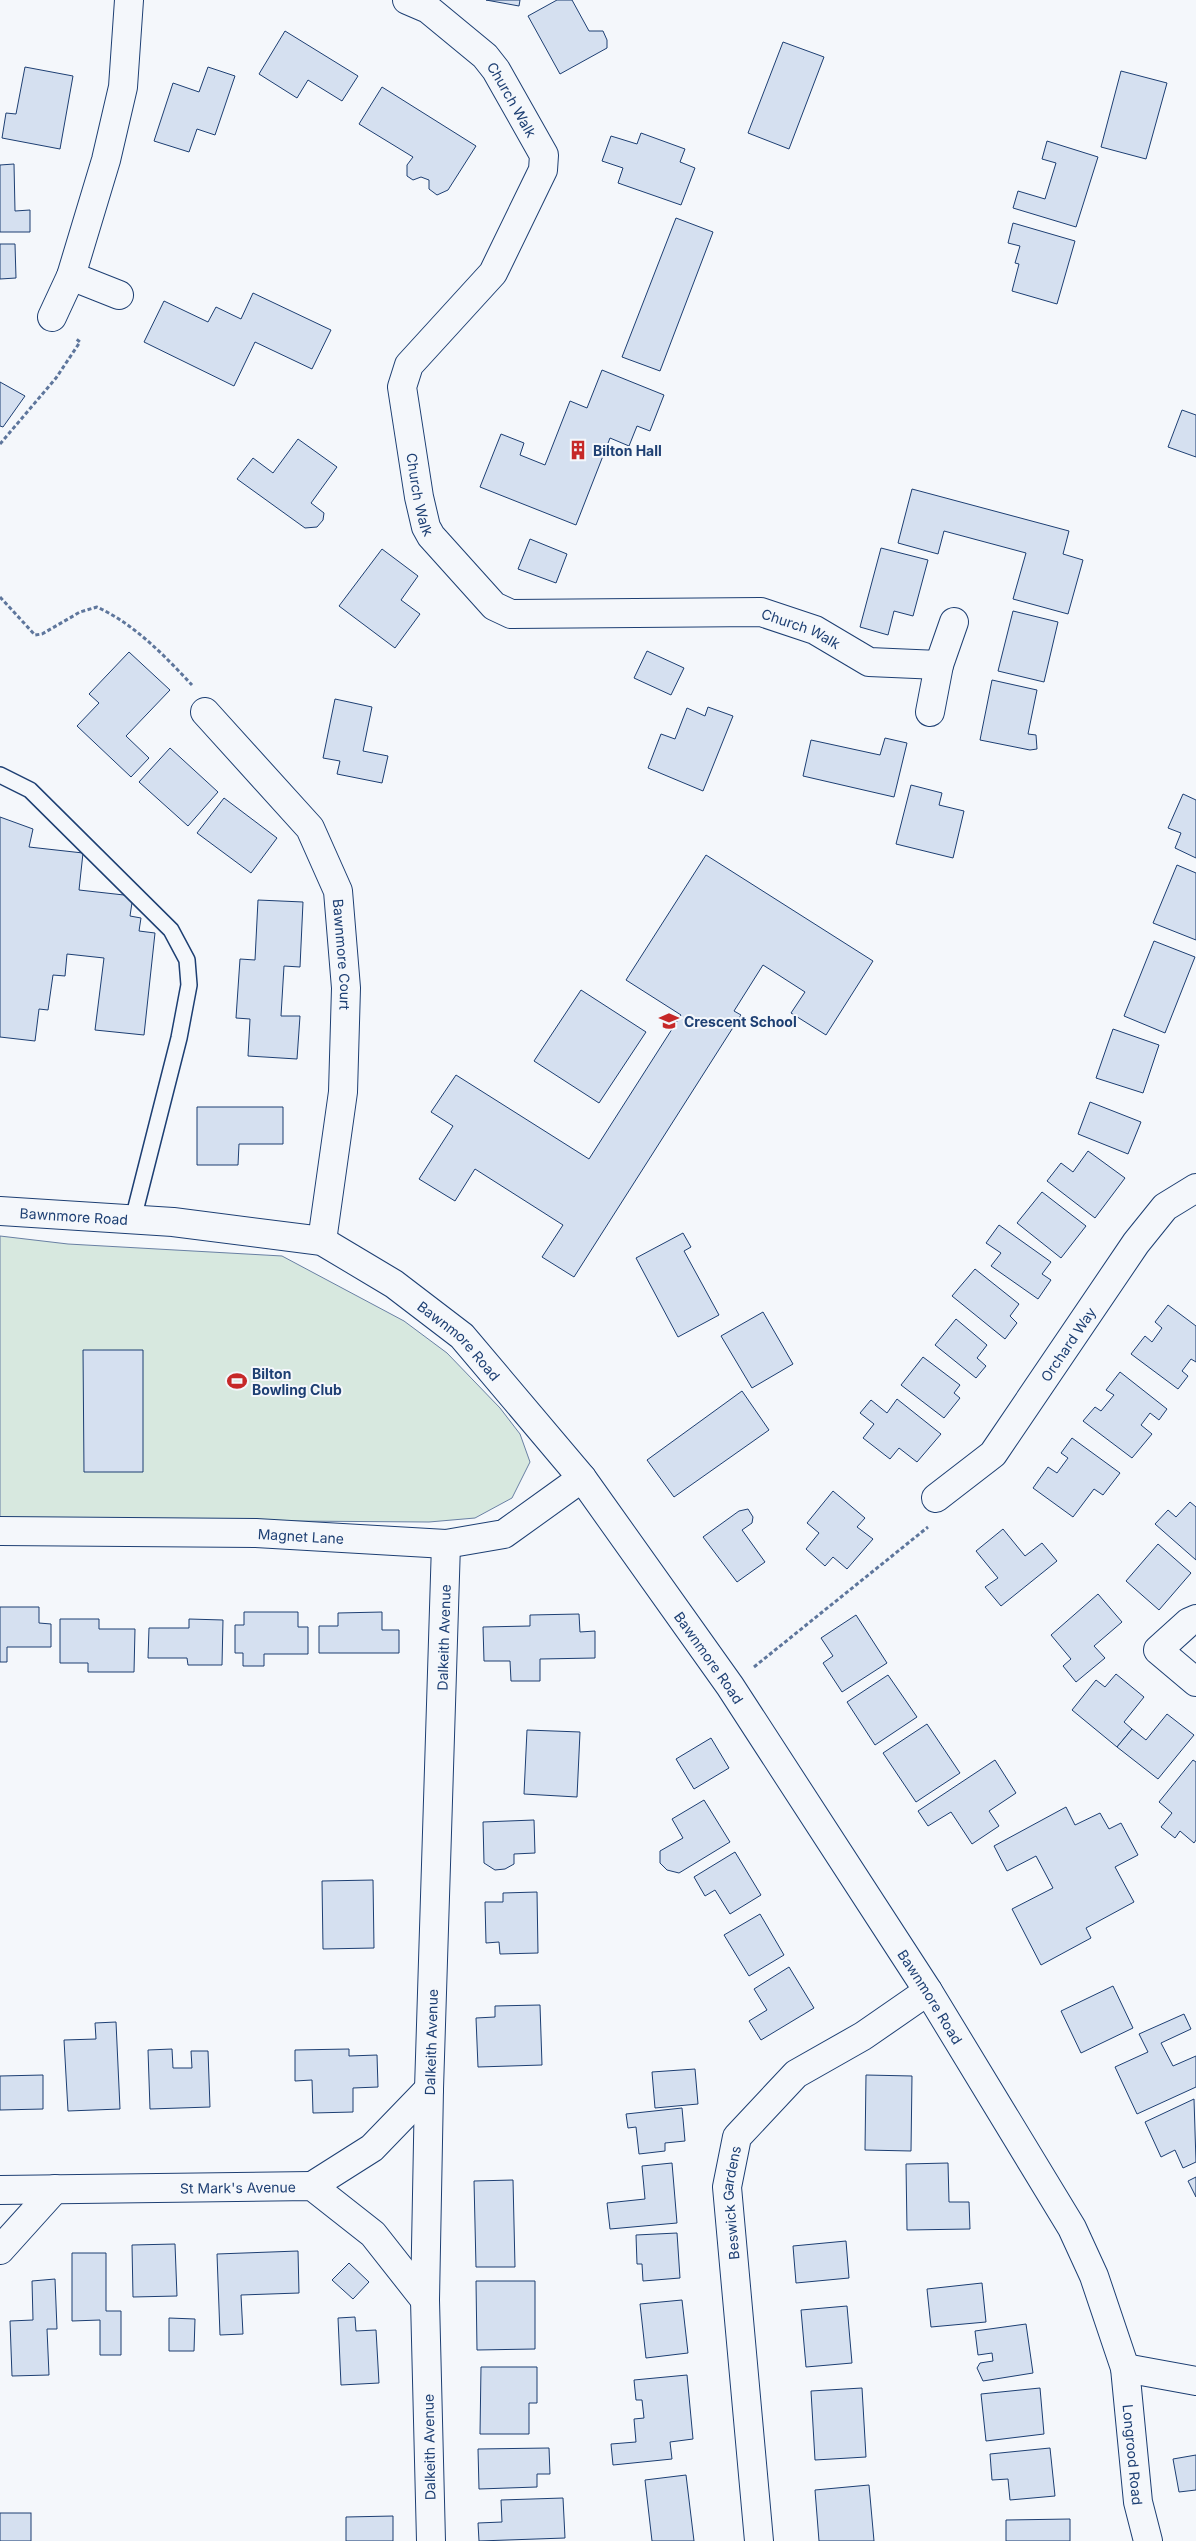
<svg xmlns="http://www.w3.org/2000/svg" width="1196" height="2541" font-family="Inter,sans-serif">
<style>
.green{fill:#d7e8df;stroke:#687fa3}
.building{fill:#d5e0f0;stroke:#1d3f73}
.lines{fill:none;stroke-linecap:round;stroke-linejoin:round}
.lane-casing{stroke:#1d3f73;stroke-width:18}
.street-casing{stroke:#1d3f73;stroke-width:30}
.path{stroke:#5e769c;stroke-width:3;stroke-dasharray:4 2.5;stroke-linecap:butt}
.lane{stroke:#f4f7fb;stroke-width:15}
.street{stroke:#f4f7fb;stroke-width:28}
.labels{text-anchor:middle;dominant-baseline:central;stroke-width:4;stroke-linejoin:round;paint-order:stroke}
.street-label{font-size:14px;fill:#1d3f73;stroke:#f4f7fb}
.poi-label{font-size:14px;font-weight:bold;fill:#1d3f73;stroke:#f4f7fb;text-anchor:start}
</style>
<rect width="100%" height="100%" fill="#f4f7fb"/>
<!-- green -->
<path class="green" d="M0,1236L68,1244L282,1256L404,1321L447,1353L500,1408L520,1434L530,1462L512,1498L475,1518L429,1522L0,1519Z"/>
<!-- building -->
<g class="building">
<path d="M486,0H520L519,6Z"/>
<path d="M557,0H572L589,31H603L607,40V48L560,74L528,16Z"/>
<path d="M285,31L358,76L342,101L308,80L297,98L259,74Z"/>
<path d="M783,42L824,57L789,149L748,133Z"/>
<path d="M25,67L73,76L60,149L2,138L6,113L16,114Z"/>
<path d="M208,67L235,76L215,135L197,129L189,152L154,141L173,83L199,92Z"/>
<path d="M1121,71L1167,83L1146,159L1101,147Z"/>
<path d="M382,87L476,146L448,190L437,195L429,189V180L421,177L413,180L407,176V165L413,157L359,124Z"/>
<path d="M641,133L685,149L680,162L695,168L681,205L618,183L623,168L602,161L611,136L637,144Z"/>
<path d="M1047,141L1098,157L1076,227L1013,208L1018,191L1045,199L1056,163L1042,159Z"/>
<path d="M14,164L15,211L30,210V232H0V165Z"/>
<path d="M676,218L713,232L660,371L622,357Z"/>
<path d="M1013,223L1075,241L1057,304L1012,291L1019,264L1015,263L1020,246L1008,243Z"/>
<path d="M0,244H15L16,278L0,279Z"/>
<path d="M253,293L331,330L312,369L255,342L234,386L144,342L164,301L208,322L216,307L241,319Z"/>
<path d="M602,370L664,395L650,431L637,426L629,446L610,438L576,525L480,487L501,434L524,443L520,455L545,465L570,401L587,408Z"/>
<path d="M0,382L25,396L3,427L0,426Z"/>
<path d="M1182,410L1196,415V457L1168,447Z"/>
<path d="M298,439L337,467L311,503L324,513L323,520L317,527L305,528L237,479L253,458L273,473Z"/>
<path d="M912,489L1069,531L1063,554L1083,560L1068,614L1013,599L1026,553L944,531L938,554L898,543Z"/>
<path d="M530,539L567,554L556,583L518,569Z"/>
<path d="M881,548L928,560L913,616L894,611L888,635L860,627Z"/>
<path d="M382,549L418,576L401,600L420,614L395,648L339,606Z"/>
<path d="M1013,611L1058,622L1044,682L998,671Z"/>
<path d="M647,651L684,668L671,695L634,678Z"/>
<path d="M129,652L170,690L126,736L149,758L131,777L77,726L99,703L89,694Z"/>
<path d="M992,680L1037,690L1028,734L1036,735L1037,749L1030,750L980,740Z"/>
<path d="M335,699L372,707L363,751L388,756L382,783L337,774L340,761L323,758Z"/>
<path d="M708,707L733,716L703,791L648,768L661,734L675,739L687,708L705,716Z"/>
<path d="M885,738L907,743L894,797L803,776L811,740L880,755Z"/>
<path d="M170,748L218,792L188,826L139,782Z"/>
<path d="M911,785L942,793L939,805L964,811L953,858L896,844Z"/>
<path d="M1183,794L1196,800V858L1175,848L1181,833L1168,828Z"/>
<path d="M224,798L277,838L251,873L197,833Z"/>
<path d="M0,817L33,829L29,847L83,853L79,890L133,896L130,916L141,918L139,931L155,933L144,1035L95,1030L104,958L67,954L65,976L53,975L48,1010L39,1009L35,1041L0,1037Z"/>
<path d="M706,855L873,961L826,1035L791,1013L805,992L763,965L734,1011L741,1015L574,1277L542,1257L563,1225L475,1169L455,1201L419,1179L453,1126L431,1112L456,1075L589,1159L681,1015L626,980Z"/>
<path d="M1177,865L1196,873V940L1153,923Z"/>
<path d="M258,900L303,902L300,967L284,966L281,1016H300L297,1059L248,1056L250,1019L236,1018L240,959L255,960Z"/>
<path d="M1154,941L1195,957L1165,1033L1124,1016Z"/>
<path d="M581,990L646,1032L599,1103L534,1061Z"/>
<path d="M1113,1029L1159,1045L1143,1093L1096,1078Z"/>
<path d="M1090,1102L1141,1122L1128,1154L1078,1134Z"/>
<path d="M197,1107H283V1144H239L238,1165H197Z"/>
<path d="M1088,1151L1125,1178L1095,1218L1047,1181L1061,1163L1073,1172Z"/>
<path d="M1042,1192L1086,1226L1061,1258L1017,1223Z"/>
<path d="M999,1225L1051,1262L1042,1274L1051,1280L1038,1299L991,1266L1001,1253L986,1243Z"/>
<path d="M683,1233L691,1247L684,1251L719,1315L678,1337L636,1258Z"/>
<path d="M975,1269L1019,1304L1010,1316L1017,1323L1005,1339L952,1296Z"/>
<path d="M1168,1305L1196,1326V1362L1191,1359L1182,1371L1188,1376L1178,1389L1131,1354L1145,1336L1152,1342L1162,1328L1155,1322Z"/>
<path d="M763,1312L793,1364L752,1388L721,1336Z"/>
<path d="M956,1319L987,1345L977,1358L986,1366L976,1378L935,1345Z"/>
<path d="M83,1350H143V1472H84Z"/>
<path d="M923,1357L960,1385L954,1393L960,1398L944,1418L901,1385Z"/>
<path d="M1120,1372L1167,1409L1159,1420L1150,1413L1141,1425L1152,1434L1132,1458L1083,1421L1095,1407L1101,1411L1114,1395L1106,1390Z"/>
<path d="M742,1391L769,1430L674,1497L647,1460Z"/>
<path d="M897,1399L941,1434L917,1462L899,1448L890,1459L863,1438L874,1424L860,1413L871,1400L887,1413Z"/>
<path d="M1072,1438L1120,1473L1103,1495L1094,1489L1073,1517L1033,1488L1048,1467L1057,1473L1068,1458L1061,1453Z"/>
<path d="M833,1491L865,1518L857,1527L873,1539L847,1569L833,1557L825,1566L806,1549L819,1533L807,1523Z"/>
<path d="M1190,1502L1196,1507V1560L1155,1524L1168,1510L1176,1517Z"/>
<path d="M748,1509L753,1517L752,1523L742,1530L765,1562L737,1582L703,1537L739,1511Z"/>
<path d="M1003,1529L1025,1556L1042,1543L1057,1561L1001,1606L985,1587L998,1578L976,1551Z"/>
<path d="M1158,1544L1191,1573L1159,1610L1126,1581Z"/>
<path d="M1098,1594L1122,1622L1094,1646L1105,1658L1076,1682L1063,1666L1071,1659L1051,1635Z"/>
<path d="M0,1607H39V1623L51,1624V1647H7V1662H0Z"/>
<path d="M244,1612H298V1627H308V1654H264V1666H243V1653H235V1625H244Z"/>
<path d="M382,1612V1630H399V1653H319V1626H338V1613Z"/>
<path d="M579,1614L580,1632L595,1631V1658L540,1659V1681H511L510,1661H484L483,1627L530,1626V1615Z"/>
<path d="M856,1615L887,1663L842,1692L823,1663L833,1656L821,1638Z"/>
<path d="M60,1619H99V1629H135L134,1672H88V1663H60Z"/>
<path d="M189,1619L223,1620L222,1665H188L187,1658H148L149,1628H189Z"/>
<path d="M1116,1674L1144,1697L1124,1722L1132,1729L1117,1747L1072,1710L1096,1680L1105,1687Z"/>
<path d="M888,1675L917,1717L875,1745L847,1702Z"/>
<path d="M1167,1714L1194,1735L1158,1779L1117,1747L1132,1729L1146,1740Z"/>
<path d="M927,1724L960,1773L916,1802L883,1753Z"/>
<path d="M527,1730L580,1732L577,1797L524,1794Z"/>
<path d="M711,1738L729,1768L694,1789L676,1759Z"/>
<path d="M995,1760L1016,1793L989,1811L999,1826L972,1844L951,1812L928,1826L918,1811Z"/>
<path d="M1193,1760L1196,1762V1840L1194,1843L1180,1831L1175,1838L1161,1827L1172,1813L1159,1802Z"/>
<path d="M704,1800L730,1842L679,1873L667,1870L660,1863V1851L683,1838L672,1819Z"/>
<path d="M1066,1807L1075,1825L1100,1813L1109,1829L1121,1823L1138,1855L1115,1867L1134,1902L1086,1928L1091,1938L1041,1965L1012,1909L1053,1888L1036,1856L1007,1871L994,1846Z"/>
<path d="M534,1820L535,1853L514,1854V1864L505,1869L495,1870L484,1863L483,1822Z"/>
<path d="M735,1852L761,1895L730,1914L715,1890L705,1896L694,1877Z"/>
<path d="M373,1880L374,1948L323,1949L322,1881Z"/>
<path d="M537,1892L538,1953L500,1954L499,1942L486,1943L485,1902H503V1893Z"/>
<path d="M760,1914L784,1955L749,1976L724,1935Z"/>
<path d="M789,1967L814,2008L761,2040L749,2021L767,2010L754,1989Z"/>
<path d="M1113,1986L1133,2028L1081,2053L1061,2011Z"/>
<path d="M540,2005L542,2065L478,2067L476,2018L495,2017V2006Z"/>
<path d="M1184,2014L1191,2029L1161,2043L1173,2066L1196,2056V2087L1137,2114L1115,2067L1148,2052L1139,2034Z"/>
<path d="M116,2022L120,2109L68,2111L64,2040L96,2039L95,2023Z"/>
<path d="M172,2049L173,2068H192L191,2051H208L210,2107L150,2109L148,2050Z"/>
<path d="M349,2049V2056L377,2055L378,2087L353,2088V2112L313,2113L312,2080L295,2081V2050Z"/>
<path d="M695,2069L698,2104L655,2108L652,2072Z"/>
<path d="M43,2075V2109L0,2110V2076Z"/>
<path d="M866,2075L912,2076L911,2151L865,2150Z"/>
<path d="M1194,2099L1196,2162L1183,2168L1175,2150L1161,2157L1145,2122Z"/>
<path d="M682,2108L685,2141L665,2143V2151L639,2154L636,2127L628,2128L626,2114Z"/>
<path d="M672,2163L677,2223L610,2229L607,2203L645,2199L642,2166Z"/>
<path d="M948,2163L949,2202H969L970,2229L907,2230L906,2164Z"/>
<path d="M1196,2177V2197L1188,2181Z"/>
<path d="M513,2180L515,2267H476L474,2181Z"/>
<path d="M677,2233L680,2278L643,2281L642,2264H637L636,2235Z"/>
<path d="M846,2241L849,2278L796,2283L793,2246Z"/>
<path d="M175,2244L177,2296L133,2297L132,2245Z"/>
<path d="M298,2251L299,2293L241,2295L243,2334L220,2335L217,2254Z"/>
<path d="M72,2253H106V2311H121V2355H100V2320L72,2321Z"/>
<path d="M349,2263L369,2282L353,2299L332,2280Z"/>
<path d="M55,2279L57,2329H47L49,2375L12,2376L10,2321L33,2320L32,2281Z"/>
<path d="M476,2281H535V2349L477,2350Z"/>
<path d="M982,2283L986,2322L931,2327L927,2289Z"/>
<path d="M682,2300L688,2353L646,2358L640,2304Z"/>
<path d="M847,2306L852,2363L806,2367L801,2310Z"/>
<path d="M355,2317L356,2331L376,2330L379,2383L341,2385L338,2318Z"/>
<path d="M169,2318L195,2319L194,2351H169Z"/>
<path d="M1026,2324L1033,2373L983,2381L977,2368L980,2363L993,2361L992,2353L978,2355L975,2331Z"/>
<path d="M481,2367H537V2403H529V2434H480Z"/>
<path d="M687,2375L693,2439L670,2442L672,2459L613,2465L611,2444L636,2442L634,2419L644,2418L642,2400H636L634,2380Z"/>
<path d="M862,2388L866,2457L815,2460L811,2391Z"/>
<path d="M1040,2388L1044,2434L986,2441L981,2394Z"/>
<path d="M549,2448L550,2474H537V2487L479,2489L478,2449Z"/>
<path d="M1050,2448L1055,2496L1010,2500L1008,2479L992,2480L990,2454Z"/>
<path d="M1196,2455V2490L1179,2492L1173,2459Z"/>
<path d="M686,2475L694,2541H652L645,2480Z"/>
<path d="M869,2485L874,2541H819L815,2490Z"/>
<path d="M563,2498L565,2538L479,2541L478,2523L502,2522L501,2500Z"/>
<rect x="0" y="2513" width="31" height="28"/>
<path d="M393,2516V2541H346V2517Z"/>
<path d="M1070,2519V2541H1006V2520Z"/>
</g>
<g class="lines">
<defs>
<path id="lane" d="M0,775L30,790L171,930L187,960L189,985L179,1038L133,1219"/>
<g id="street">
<path id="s1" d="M407,0L428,9L485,56L496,70L544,155L543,170L493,273L409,365L402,387L419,497L426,527L431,536L494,606L511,614L761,612L815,630L869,662L939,665"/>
<path d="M71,276L119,295"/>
<path d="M52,317L71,276L106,160L123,87L129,0"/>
<path id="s2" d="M205,712L310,828L338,891L346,988L343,1092L322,1241"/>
<path d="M930,712L939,665L954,622"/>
<path id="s3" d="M0,1211L173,1222L322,1241L394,1284L462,1336L582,1478L730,1686L928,1991L1072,2228L1094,2276L1125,2368L1138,2502L1148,2541"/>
<path id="s4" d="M936,1498L993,1454L1136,1243L1165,1207L1196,1188"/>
<path id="s5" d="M0,1531L256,1533L446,1544L504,1534L582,1478"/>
<path d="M1196,1619L1189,1622L1158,1650L1196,1682"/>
<path d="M312,2186L372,2148L429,2089"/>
<path id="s6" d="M0,2190L312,2186L373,2234L425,2300"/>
<path d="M0,2250L55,2189"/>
<path d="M1125,2368L1196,2381"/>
<path id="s7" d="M431,2541L425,2300L429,2089L446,1544"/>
<path id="s8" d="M759,2541L727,2187L737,2137L796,2074L863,2036L928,1991"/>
</g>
</defs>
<!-- lane casing -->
<use href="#lane" class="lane-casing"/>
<!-- street casing -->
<use href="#street" class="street-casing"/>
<!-- path -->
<g class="path">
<path d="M0,444L56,378L80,342L75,338"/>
<path d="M0,597L35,635L42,634L80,612L97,607C134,624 164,655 192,685"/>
<path d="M754,1667L928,1527"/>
</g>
<!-- lane -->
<use href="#lane" class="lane"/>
<!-- street -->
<use href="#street" class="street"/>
</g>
<!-- icons -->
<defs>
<symbol id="building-bare" viewBox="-9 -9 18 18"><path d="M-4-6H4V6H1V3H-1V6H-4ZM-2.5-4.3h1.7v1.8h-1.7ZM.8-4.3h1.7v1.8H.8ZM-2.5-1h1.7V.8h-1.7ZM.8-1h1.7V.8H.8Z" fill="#c62828" stroke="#f4f7fb" stroke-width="2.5" paint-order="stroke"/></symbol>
<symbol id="school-bare" viewBox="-9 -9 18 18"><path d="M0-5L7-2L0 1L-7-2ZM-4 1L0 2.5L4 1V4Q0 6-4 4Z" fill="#c62828" stroke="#f4f7fb" stroke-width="2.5" paint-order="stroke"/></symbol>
<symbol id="stadium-bare" viewBox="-9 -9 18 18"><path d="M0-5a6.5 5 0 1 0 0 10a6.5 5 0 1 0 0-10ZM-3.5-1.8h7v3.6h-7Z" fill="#c62828" stroke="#f4f7fb" stroke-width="2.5" paint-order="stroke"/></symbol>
</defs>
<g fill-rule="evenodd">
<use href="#building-bare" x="564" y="436" width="28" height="28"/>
<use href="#school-bare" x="655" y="1007" width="28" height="28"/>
<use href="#stadium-bare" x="223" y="1367" width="28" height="28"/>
</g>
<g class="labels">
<!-- street labels -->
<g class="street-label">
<text stroke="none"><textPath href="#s1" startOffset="148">Church Walk</textPath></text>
<text stroke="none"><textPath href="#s1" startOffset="598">Church Walk</textPath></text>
<text stroke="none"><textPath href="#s1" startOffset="1048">Church Walk</textPath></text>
<text stroke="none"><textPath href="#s2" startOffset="289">Bawnmore Court</textPath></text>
<text stroke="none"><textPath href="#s3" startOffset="74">Bawnmore Road</textPath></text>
<text stroke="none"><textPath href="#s3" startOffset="494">Bawnmore Road</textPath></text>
<text stroke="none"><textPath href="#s4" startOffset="205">Orchard Way</textPath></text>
<text stroke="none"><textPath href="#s5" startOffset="301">Magnet Lane</textPath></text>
<text stroke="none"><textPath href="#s7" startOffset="904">Dalkeith Avenue</textPath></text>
<text stroke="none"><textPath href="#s3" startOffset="899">Bawnmore Road</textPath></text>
<text stroke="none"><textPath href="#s3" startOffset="1304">Bawnmore Road</textPath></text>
<text stroke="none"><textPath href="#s7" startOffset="499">Dalkeith Avenue</textPath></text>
<text stroke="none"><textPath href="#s6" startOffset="238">St Mark's Avenue</textPath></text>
<text stroke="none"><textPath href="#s8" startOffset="340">Beswick Gardens</textPath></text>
<text transform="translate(429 2447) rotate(-91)">Dalkeith Avenue</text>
<text stroke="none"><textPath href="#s3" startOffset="1812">Longrood Road</textPath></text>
</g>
<!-- poi labels -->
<g class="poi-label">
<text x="593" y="450">Bilton Hall</text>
<text x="684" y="1021">Crescent School</text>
<text x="252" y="1373">Bilton<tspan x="252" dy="16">Bowling Club</tspan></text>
</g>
</g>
</svg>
